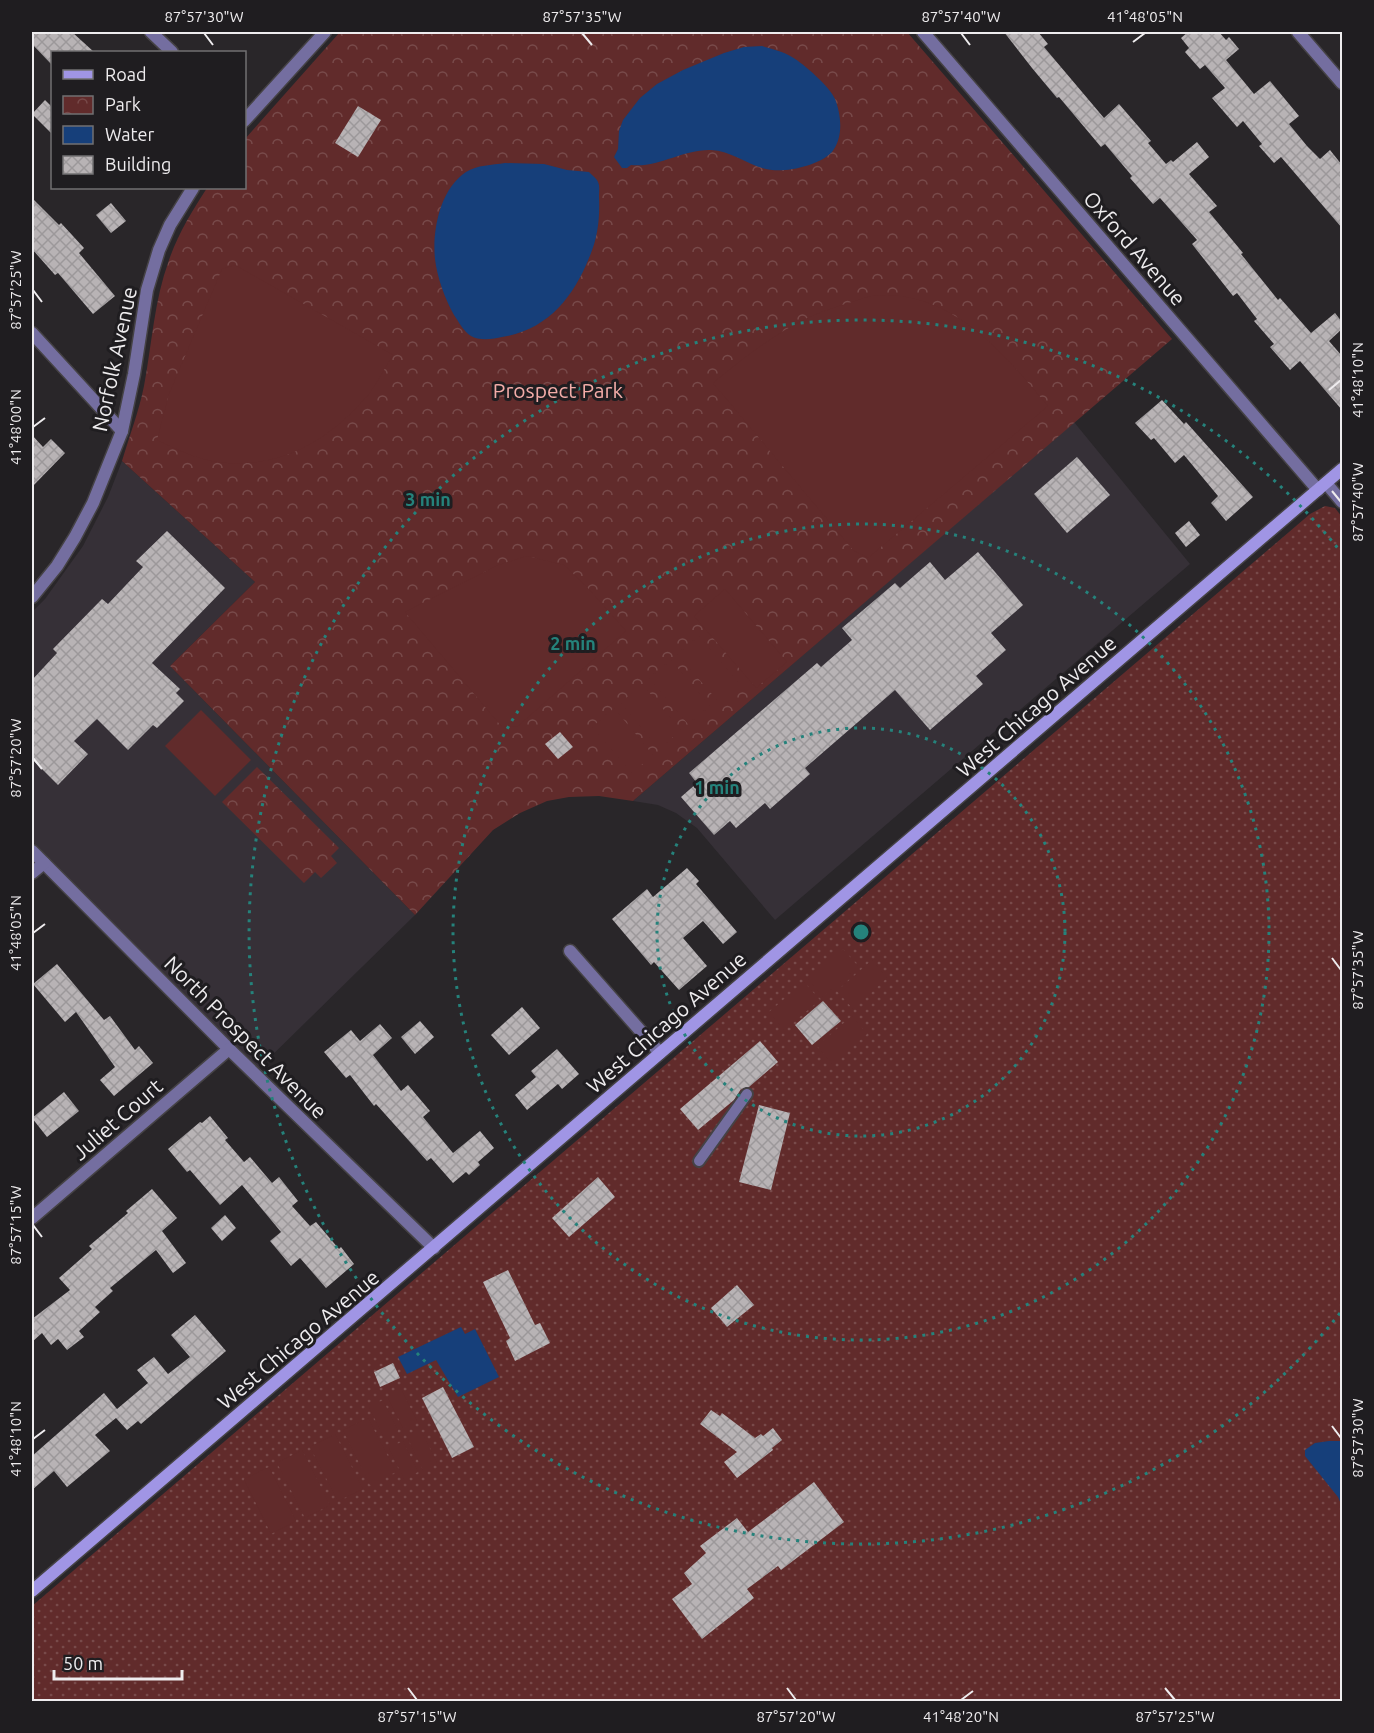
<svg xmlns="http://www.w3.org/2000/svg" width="1374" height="1733" font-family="Ubuntu,sans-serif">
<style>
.built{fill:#363037}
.grass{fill:url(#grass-dots)}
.park{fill:url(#park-crowns)}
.pitch{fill:#612b2b}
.water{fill:#163f7a}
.building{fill:url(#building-cross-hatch)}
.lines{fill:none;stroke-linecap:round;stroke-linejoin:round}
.service-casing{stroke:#454245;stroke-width:14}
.minor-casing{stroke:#454245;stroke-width:15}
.secondary-casing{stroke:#454245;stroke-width:15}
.service{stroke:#746ea0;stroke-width:10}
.minor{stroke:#746ea0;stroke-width:12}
.secondary{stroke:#a095e5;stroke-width:12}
.ticks{fill:none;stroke:#eeecee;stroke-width:2}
.ring{fill:none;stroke:#25827b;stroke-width:3;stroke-dasharray:3 6}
.labels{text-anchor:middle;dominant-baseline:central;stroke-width:6;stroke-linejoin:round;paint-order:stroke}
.street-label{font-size:21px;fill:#eeecee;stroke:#1f1d20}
.park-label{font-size:21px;fill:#f3aca8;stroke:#1f1d20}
.centre{fill:#25827b;stroke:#1f1d20;stroke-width:3}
.ring-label{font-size:18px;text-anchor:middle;font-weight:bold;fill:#25827b;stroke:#1f1d20;stroke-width:6;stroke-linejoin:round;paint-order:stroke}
.neatline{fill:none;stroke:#eeecee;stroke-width:2}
.ticks-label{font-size:15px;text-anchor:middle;fill:#eeecee}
</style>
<defs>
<pattern id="grass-dots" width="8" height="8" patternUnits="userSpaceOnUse" patternTransform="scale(1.5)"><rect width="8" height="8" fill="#612b2b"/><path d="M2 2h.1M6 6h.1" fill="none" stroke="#784a4a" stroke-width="1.8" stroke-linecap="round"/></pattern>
<pattern id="park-crowns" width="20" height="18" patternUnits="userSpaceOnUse" patternTransform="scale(1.5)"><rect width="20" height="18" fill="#612b2b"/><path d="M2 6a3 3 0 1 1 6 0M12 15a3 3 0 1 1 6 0" fill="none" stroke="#784a4a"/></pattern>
<pattern id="building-cross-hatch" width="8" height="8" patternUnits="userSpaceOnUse" patternTransform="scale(1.5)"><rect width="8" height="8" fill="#b8b3b5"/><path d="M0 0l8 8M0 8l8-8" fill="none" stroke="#9c989a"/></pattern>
</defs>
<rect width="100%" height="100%" fill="#292629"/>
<!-- built -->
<g class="built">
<path d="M1074,422L1190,564L775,920L697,828L676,813L658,805L633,801Z"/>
<path d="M122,461L255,582L170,666L415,915L256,1071L32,841V612L45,599L83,546L108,497Z"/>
</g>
<!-- grass -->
<path class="grass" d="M1325,506L1335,508L1342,517V1701H32V1606L1310,514Z"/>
<!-- park -->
<g class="park">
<path d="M340,32H907L1172,339L633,801L599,796L569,797L547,801L520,813L493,830L415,915L170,666L255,582L122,461C129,437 139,411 144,386C152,344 154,301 169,260C178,234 192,211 207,188H244L245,139Z"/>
<path d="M257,767L339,848L331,856L337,863L321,878L315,872L304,883L222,802Z"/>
</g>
<!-- pitch -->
<g class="pitch">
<path d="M235,265L393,355C385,367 378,382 369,394C329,441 280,470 217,462C196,459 176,449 157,440L169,394L222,269Z"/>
<path d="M871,296C880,296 890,295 899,296C963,303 1009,360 1048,406L868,558L853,550L713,383C742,359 772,336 805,319C826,309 849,303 871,296Z"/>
<path d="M527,556L564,565L587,587L626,631L518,726L502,727L405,612L498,565Z"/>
<path d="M725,589L787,662L756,688L694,616Z"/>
<path d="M699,636L738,682L717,700L677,654Z"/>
<path d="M671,660L710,706L688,724L649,678Z"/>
<path d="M642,684L681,730L659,749L621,703Z"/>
<path d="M614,708L653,755L632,773L592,727Z"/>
<path d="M201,710L251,760L215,796L165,746Z"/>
<path d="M843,949L858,966L823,997L808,979Z"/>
<path d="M872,960L887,978L853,1009L837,991Z"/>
<path d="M804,982L820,1000L784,1030L769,1012Z"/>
<path d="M852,1016L867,1034L832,1064L817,1046Z"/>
<path d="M402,1391L417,1421L403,1428L388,1398Z"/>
<path d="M383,1400L398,1431L384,1438L369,1407Z"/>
<path d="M368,1418L396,1472L370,1485L343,1430Z"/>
<path d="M422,1432L437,1463L423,1470L408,1439Z"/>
<path d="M335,1434L363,1489L338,1501L310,1447Z"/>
<path d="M403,1441L418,1472L404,1479L389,1448Z"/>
<path d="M302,1450L330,1505L305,1518L277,1463Z"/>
<path d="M269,1467L296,1521L271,1534L244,1479Z"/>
</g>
<!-- water -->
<g class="water">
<path d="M762,46C772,49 784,52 792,57C804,64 830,87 835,99C841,114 844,137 832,152C820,165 789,172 772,170C751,168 733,151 711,150C683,149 659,168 631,165L627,168H622L614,157L618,149L619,131L623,120L640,98L657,84L683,70L724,53L744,47Z"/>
<path d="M505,163L544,164L567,170L589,172C592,175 597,179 598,182C600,186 599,192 599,196C600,218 598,238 589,258C573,298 547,330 502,337C494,339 479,341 471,336C463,331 459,322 454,315C445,299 437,277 435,259C432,231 440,189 466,172C477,165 492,165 505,163Z"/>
<path d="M461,1327L465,1334L475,1329L499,1377L458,1397L436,1360L407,1374L398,1357Z"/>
<path d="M1329,1441H1342V1506L1338,1497L1305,1456V1450L1315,1443Z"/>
</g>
<!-- building -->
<g class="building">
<path d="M32,32H72L94,52H52V65L32,44Z"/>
<path d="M1004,32H1038L1048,44L1044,47L1104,118L1119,104L1151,141L1148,143L1166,164L1171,160L1173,162L1197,142L1209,157L1189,174L1217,206L1209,212L1243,253L1241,254L1278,300L1280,298L1311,333L1335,313L1342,322V329L1329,341L1342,356V410L1300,361L1290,370L1270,347L1274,344L1254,321L1257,319L1237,293L1233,296L1192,244L1197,240L1160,198L1153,204L1130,178L1132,176L1105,144L1101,147L1059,97L1057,98L1032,68Z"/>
<path d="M1188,32H1219L1226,40L1229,37L1239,49L1226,60L1254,94L1270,81L1299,116L1289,124L1307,146L1320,159L1330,150L1342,165V228L1281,157L1274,163L1259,146L1262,144L1243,121L1237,127L1212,98L1225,88L1205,65L1200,69L1185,52L1189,48L1181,38Z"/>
<path d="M45,100L52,107V134L32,114Z"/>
<path d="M358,106L381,120L358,157L335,143Z"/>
<path d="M32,198L59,225L61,223L84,248L79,253L115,296L93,314L58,273L55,275L32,249Z"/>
<path d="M111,203L126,221L111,233L96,215Z"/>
<path d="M1162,400L1184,424L1186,422L1253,497L1226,521L1211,503L1218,496L1184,455L1175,463L1154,438L1151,440L1135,423Z"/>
<path d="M32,435L43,447L51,439L65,453L32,487Z"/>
<path d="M1077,457L1110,495L1067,533L1034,494Z"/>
<path d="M1189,521L1200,535L1186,547L1175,533Z"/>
<path d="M167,531L225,588L152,663L180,689L176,693L184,701L157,728L153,725L128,750L97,719L74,741L88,754L58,785L32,759V680L57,653L53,649L102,599L108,604L143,567L136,561Z"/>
<path d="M978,552L1023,605L991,633L1006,650L976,676L983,684L930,730L895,690L805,768L810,774L770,809L765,803L736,828L730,821L714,835L681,797L697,783L689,773L817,663L821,667L852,640L842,628L895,583L900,588L930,562L945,580Z"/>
<path d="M560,732L573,747L558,759L545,744Z"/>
<path d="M687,868L699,881L696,884L737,932L723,944L703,921L683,938L707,966L679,990L654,962L651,965L612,919L647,889L653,897Z"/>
<path d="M57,964L104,1020L110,1016L135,1050L139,1046L153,1063L114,1096L100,1080L115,1067L76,1012L65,1022L33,984Z"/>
<path d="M823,1001L841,1021L812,1045L795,1025Z"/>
<path d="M522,1007L540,1028L509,1055L491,1035Z"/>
<path d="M420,1021L434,1037L415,1054L401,1037Z"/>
<path d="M380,1024L392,1038L373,1055L401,1091L408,1085L430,1111L423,1117L453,1153L480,1131L494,1148L478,1162L480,1165L469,1175L466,1172L453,1183L431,1158L427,1161L376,1104L374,1106L350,1075L346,1078L324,1052L351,1030L360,1041Z"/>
<path d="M760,1041L778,1062L749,1087L741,1089L734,1100L698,1130L680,1109Z"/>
<path d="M557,1049L579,1074L562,1089L558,1084L527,1110L515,1095L536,1077L531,1071Z"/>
<path d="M64,1092L79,1111L47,1137L32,1118Z"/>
<path d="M759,1105L790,1113L771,1190L739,1182Z"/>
<path d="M210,1116L228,1138L225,1140L244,1162L250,1157L272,1183L279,1177L298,1201L292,1206L310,1226L316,1222L339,1249L341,1247L354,1264L326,1288L300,1258L291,1266L270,1241L281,1232L242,1185L220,1205L190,1170L187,1172L168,1149L200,1122L202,1123Z"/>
<path d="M598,1177L615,1197L569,1237L552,1218Z"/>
<path d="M152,1189L177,1218L162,1231L186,1263L173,1273L156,1250L110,1288L113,1291L95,1307L100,1312L79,1331L84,1337L67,1350L58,1339L51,1345L42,1333L32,1342V1319L70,1290L59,1278L92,1249L89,1246L128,1213L126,1211Z"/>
<path d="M225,1215L236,1228L222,1241L211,1228Z"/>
<path d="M508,1270L535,1325L540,1323L550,1343L515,1361L506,1341L510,1338L483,1282Z"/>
<path d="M737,1285L754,1305L727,1327L711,1308Z"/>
<path d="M195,1315L226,1351L141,1424L138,1421L127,1430L116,1418L95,1435L110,1451L67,1487L54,1471L32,1490V1456L104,1393L117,1409L148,1383L137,1370L154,1357L168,1374L190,1357L171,1335Z"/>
<path d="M393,1363L400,1378L380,1387L374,1372Z"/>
<path d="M443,1387L474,1447L452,1458L422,1398Z"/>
<path d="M711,1410L720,1416L722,1413L755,1438L761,1434L763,1436L773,1428L782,1440L772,1448L773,1450L737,1478L724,1462L737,1452L700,1424Z"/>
<path d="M814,1482L844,1522L781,1570L778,1566L747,1589L754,1598L702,1639L672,1599L692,1584L684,1573L706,1553L700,1546L737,1518L748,1532Z"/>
</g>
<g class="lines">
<defs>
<path id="service" d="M699,1161L747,1094"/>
<g id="minor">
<path d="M151,32L172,52"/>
<path d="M923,32L1318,490"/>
<path d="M1298,32L1342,83"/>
<path d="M244,121L325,32"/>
<path d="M32,333L122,431"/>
<path d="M1326,483L1342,502"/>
<path d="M32,597L57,566L75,537L93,503L122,431L134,374L147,290L159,250L170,225L193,188"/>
<path d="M32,851L229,1049L434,1248"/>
<path d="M32,873L44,863"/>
<path d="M570,951L660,1053"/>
<path d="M32,1218L229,1049"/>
</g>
<path id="secondary" d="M32,1591L1342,469"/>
</defs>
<!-- service casing -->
<use href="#service" class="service-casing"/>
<!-- minor casing -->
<use href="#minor" class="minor-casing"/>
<!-- secondary casing -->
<use href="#secondary" class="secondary-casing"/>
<!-- service -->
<use href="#service" class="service"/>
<!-- minor -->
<use href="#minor" class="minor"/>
<!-- secondary -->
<use href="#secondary" class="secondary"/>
</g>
<!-- ticks -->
<path class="ticks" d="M204,33L213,45M582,33L592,45M961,33L970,45M1133,42L1145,33M33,290L42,302M1329,390L1341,380M33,427L45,418M1332,491L1341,502M33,758L42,769M33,933L45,924M1332,958L1341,970M33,1225L42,1237M1332,1426L1341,1438M33,1439L45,1430M408,1688L417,1700M787,1688L796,1700M1165,1688L1175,1700M961,1700L973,1691"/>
<!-- distance rings -->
<g class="ring">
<circle cx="861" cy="932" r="204"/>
<circle cx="861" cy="932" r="408"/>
<path d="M1340 1313A612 612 0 1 1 1340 551"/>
</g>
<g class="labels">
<!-- street labels -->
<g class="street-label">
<text transform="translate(1135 248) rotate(49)">Oxford Avenue</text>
<text transform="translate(114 359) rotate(-78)">Norfolk Avenue</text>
<text transform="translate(1036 706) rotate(-41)">West Chicago Avenue</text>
<text transform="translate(666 1022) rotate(-41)">West Chicago Avenue</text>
<text transform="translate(246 1037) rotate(45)">North Prospect Avenue</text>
<text transform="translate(117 1119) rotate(-41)">Juliet Court</text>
<text transform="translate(298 1339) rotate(-40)">West Chicago Avenue</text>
</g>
<!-- park labels -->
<g class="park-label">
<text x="558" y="390">Prospect Park</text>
</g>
</g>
<circle cx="861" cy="932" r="9" class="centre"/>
<g class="ring-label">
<text x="428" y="506">3 min</text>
<text x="573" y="650">2 min</text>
<text x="717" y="794">1 min</text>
</g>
<!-- border -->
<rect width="1374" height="1733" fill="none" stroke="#1f1d20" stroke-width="66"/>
<!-- legend -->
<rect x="51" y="51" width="195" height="138" fill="#1f1d20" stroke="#727072" stroke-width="1.5"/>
<rect x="63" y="70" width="30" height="9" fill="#a095e5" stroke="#727072" stroke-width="1.5"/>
<text x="105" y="81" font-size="18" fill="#eeecee">Road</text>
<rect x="63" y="96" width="30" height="18" fill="url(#park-crowns)" stroke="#727072" stroke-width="1.5"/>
<text x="105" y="111" font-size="18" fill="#eeecee">Park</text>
<rect x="63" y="126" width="30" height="18" fill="#163f7a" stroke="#727072" stroke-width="1.5"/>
<text x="105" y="141" font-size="18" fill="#eeecee">Water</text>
<rect x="63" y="156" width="30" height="18" fill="url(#building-cross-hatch)" stroke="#727072" stroke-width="1.5"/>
<text x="105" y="171" font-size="18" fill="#eeecee">Building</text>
<!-- scale -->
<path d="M54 1670v9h128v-9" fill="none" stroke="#eeecee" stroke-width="3"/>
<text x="63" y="1670" font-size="18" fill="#eeecee" stroke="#1f1d20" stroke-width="4.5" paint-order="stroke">50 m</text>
<rect x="33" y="33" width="1308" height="1667" class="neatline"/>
<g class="ticks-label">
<text x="204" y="22">87°57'30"W</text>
<text x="582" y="22">87°57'35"W</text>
<text x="961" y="22">87°57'40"W</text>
<text x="1145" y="22">41°48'05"N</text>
<text transform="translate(16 290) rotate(-90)" y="5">87°57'25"W</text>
<text transform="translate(1358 380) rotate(-90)" y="5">41°48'10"N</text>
<text transform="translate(16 427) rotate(-90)" y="5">41°48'00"N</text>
<text transform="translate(1358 502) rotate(-90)" y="5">87°57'40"W</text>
<text transform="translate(16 758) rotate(-90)" y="5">87°57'20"W</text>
<text transform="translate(16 933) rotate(-90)" y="5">41°48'05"N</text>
<text transform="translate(1358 970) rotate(-90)" y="5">87°57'35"W</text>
<text transform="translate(16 1225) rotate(-90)" y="5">87°57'15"W</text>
<text transform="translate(1358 1438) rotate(-90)" y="5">87°57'30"W</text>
<text transform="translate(16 1439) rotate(-90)" y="5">41°48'10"N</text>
<text x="417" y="1722">87°57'15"W</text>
<text x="796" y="1722">87°57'20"W</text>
<text x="961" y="1722">41°48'20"N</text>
<text x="1175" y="1722">87°57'25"W</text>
</g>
</svg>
